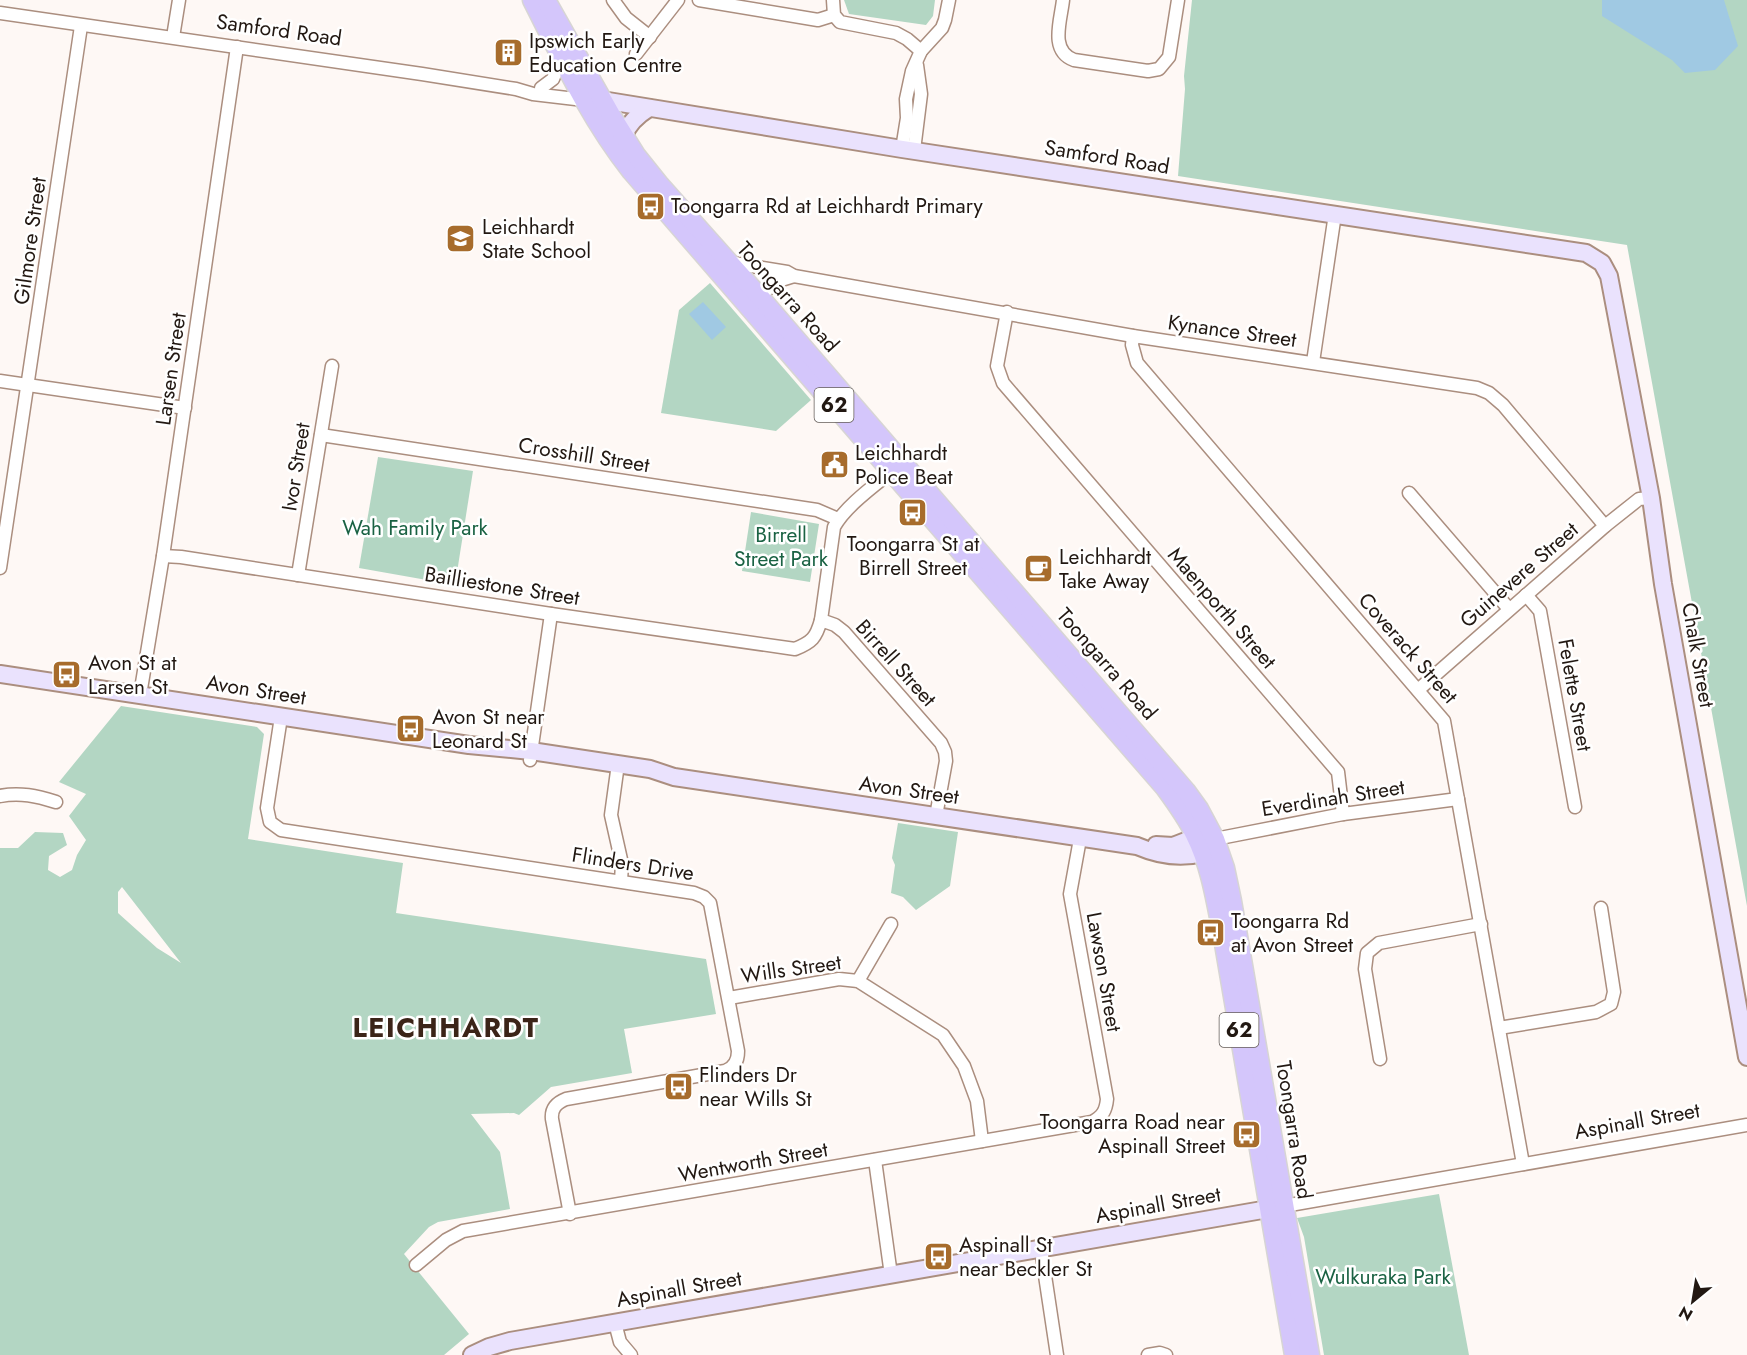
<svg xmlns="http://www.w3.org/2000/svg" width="1747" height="1355" font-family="Jost,sans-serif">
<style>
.green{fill:#b3d6c3;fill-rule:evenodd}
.water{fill:#a0c9e3}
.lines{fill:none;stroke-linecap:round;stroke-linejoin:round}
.street-casing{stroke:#ab8e7f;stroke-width:15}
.secondary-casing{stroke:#ab8e7f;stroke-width:20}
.primary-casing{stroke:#d7d5d4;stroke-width:21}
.street{stroke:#fff;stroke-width:12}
.secondary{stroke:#eae2fd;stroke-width:16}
.primary{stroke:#d4c6fb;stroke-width:18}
.labels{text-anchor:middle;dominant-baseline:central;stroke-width:5;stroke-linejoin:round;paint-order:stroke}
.shield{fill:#fff;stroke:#645d59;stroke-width:1.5}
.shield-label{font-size:20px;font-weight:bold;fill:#221812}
.street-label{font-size:21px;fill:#221812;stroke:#fff}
.poi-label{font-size:21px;fill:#221812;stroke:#fff;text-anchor:start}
.park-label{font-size:21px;fill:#1a6243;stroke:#fff}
.district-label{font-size:27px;font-weight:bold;letter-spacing:1.5px;fill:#3b2418;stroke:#fff}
</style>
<rect width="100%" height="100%" fill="#fef8f5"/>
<!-- green -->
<g class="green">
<path d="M844,0H935L933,16L926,25L849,14Z"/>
<path d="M1192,0H1747V906L1627,245L1178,176L1185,89L1184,76Z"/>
<path d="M710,283L811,400L776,431L661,413L679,310Z"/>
<path d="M378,457L473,471L455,585L359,568Z"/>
<path d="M751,512L819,524L810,582L742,571Z"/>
<path d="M121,706L257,727L264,734L248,839L403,863L396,913L706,959L716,1014L624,1029L632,1073L551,1087L519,1115L514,1113L471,1114L500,1152L510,1209L438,1222L429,1227L404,1254L469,1334L444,1355H0V848H18L35,832L63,833L67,845L49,856L48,870L60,877L72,870L77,855L86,840L69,816L86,794L59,782ZM122,887L181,963L157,948L118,913V892Z"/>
<path d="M898,823L958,832L950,886L916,910L903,897L891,893L895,865L892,858Z"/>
<path d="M1439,1194L1469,1355H1324L1304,1237L1297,1218Z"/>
</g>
<!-- water -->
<g class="water">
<path d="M1602,0H1724L1738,46L1715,70L1685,73L1672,60L1602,16Z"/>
<path d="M703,302L726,327L712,340L689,314Z"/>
</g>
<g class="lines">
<defs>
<g id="street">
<path d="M613,0L626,18L650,37"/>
<path d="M699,0L818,20L834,15"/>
<path d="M833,0L834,15L840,22L896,33L907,39L921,51"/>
<path d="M1063,0C1061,20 1049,51 1074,60L1148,71L1159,69L1169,57L1178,0"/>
<path d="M0,13L422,74L516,89L533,94L584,100"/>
<path d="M173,37L179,0"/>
<path d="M636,54L678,0"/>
<path d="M541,88L553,79L561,59"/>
<path d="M902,149L907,118L906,99L912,71L921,51L942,28L945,20L949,0"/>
<path d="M914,150L921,94L917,65"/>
<path d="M728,262L787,272L794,276L1133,336L1477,388L1489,393L1503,405L1605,526"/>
<path d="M759,296L778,281L794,276"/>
<path d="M1007,312L997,366L1003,383L1338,772L1343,814"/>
<path d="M1133,336L1132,345L1137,363L1444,721L1523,1164"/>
<path d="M1313,362L1335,214"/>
<path d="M0,381L185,408"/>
<path d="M321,435L817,510L838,519"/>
<path d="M897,467C878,483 846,505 834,527L821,620L835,625L844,632L941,743L945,752L946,761L936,816"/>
<path d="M1409,493L1509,609"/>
<path d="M163,556L181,557L551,614L795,649C812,642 816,638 821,620"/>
<path d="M0,568L81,26"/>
<path d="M298,575L332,366"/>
<path d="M1526,595L1540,611L1575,807"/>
<path d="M1418,690L1605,526L1639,499L1651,498"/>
<path d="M140,695L163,556L237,47"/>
<path d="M281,717L267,808L270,822L281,830L694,893L704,897L710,903L738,1051C738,1061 734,1068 725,1071L566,1099C556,1103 551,1109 552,1119L570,1214"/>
<path d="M530,760L551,614"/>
<path d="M618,764L611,815L622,864L621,881"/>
<path d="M0,796C20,792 37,796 56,802"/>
<path d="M1215,839L1343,814L1458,799"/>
<path d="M858,981L891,924"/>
<path d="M729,998L839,979L858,981L943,1035L964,1066L977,1101L982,1141"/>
<path d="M1499,1028L1596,1012L1611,1004L1614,992L1601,908"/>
<path d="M1380,1059L1365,969L1367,953L1379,943L1481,924"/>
<path d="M875,1160L891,1275"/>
<path d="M1284,1206L1747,1125"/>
<path d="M1041,1249L1057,1355"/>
<path d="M416,1265L446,1240L463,1231L1092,1122C1102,1117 1106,1111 1107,1099L1070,894L1080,839"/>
<path d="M615,1323L620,1342L631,1355"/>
<path d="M1148,1355L1160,1353L1166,1355"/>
</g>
<g id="secondary">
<path d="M602,100L902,149L1586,253L1602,263L1609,276L1651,498L1663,584L1747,1057"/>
<path d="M624,136C628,123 638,115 649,108"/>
<path d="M0,674L469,745L531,751L650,769L674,777L1137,846C1158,855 1180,859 1202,853"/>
<path d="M1156,845L1173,846L1196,837"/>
<path d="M472,1355L489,1347L510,1341L1268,1209"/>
</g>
<g id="primary">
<path d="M532,0C562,59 590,119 631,171L1165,788C1176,803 1187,818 1195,835C1211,867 1216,903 1223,938L1294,1355"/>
<path d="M546,0L611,115L636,155L660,185L759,296L1186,791L1199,809L1215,839L1225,868L1232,901L1310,1355"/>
</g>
</defs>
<!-- street casing -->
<use href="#street" class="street-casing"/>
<!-- secondary casing -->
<use href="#secondary" class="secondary-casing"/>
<!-- primary casing -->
<use href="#primary" class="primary-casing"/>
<!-- street -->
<use href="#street" class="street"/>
<!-- secondary -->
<use href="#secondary" class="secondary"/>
<!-- primary -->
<use href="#primary" class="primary"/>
</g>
<!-- icons -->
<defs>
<symbol id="building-square" viewBox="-11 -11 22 22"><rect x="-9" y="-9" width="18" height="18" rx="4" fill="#a76c2c" stroke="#fff"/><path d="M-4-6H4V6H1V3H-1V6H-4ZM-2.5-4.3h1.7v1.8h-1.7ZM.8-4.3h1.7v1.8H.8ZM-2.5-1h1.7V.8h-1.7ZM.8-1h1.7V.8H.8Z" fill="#fff"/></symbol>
<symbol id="bus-square" viewBox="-11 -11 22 22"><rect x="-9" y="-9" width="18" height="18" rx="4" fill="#a76c2c" stroke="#fff"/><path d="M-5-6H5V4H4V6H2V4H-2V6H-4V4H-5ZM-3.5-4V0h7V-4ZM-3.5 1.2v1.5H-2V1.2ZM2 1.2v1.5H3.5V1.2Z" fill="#fff"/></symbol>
<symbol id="school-square" viewBox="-11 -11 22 22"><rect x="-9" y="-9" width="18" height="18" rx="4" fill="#a76c2c" stroke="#fff"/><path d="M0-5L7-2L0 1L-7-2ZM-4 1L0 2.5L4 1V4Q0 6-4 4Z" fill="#fff"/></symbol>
<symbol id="civic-square" viewBox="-11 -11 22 22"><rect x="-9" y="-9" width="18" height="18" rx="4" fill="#a76c2c" stroke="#fff"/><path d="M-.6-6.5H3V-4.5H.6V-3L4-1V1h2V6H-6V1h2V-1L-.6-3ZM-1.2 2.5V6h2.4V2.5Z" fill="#fff"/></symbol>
<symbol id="cafe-square" viewBox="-11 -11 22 22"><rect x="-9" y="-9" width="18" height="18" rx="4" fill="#a76c2c" stroke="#fff"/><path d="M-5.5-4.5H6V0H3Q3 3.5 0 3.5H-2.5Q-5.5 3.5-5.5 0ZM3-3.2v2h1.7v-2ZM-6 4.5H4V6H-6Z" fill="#fff"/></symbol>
</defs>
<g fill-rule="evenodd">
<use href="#building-square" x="492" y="36" width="33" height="33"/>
<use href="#bus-square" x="634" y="190" width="33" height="33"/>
<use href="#school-square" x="444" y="222" width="33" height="33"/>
<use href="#civic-square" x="818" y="448" width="33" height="33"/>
<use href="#bus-square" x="896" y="496" width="33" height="33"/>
<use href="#cafe-square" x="1022" y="552" width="33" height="33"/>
<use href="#bus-square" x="50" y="658" width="33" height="33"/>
<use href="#bus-square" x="394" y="712" width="33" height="33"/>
<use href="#bus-square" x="1194" y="916" width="33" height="33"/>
<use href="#bus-square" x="662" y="1070" width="33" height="33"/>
<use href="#bus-square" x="1230" y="1118" width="33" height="33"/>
<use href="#bus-square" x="922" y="1240" width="33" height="33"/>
</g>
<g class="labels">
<!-- shield labels -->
<g class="shield">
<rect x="814.5" y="388" width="39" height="34" rx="4.5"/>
<rect x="1219.5" y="1013" width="39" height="34" rx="4.5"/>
</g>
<g class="shield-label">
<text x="834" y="405">62</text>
<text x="1239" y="1030">62</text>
</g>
<!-- street labels -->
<g class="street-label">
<text transform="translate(279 30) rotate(8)">Samford Road</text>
<text transform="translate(1107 157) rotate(9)">Samford Road</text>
<text transform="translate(30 241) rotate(-82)">Gilmore Street</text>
<text transform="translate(788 297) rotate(48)">Toongarra Road</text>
<text transform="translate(1232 331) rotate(8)">Kynance Street</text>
<text transform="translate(171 369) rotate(-82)">Larsen Street</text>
<text transform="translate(584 455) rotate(9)">Crosshill Street</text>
<text transform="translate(296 467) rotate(-81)">Ivor Street</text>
<text transform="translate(1519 575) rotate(-41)">Guinevere Street</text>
<text transform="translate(502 586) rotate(9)">Bailliestone Street</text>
<text transform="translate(1222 608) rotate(49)">Maenporth Street</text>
<text transform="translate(1408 648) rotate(49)">Coverack Street</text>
<text transform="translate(1698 655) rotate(80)">Chalk Street</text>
<text transform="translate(896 663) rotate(48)">Birrell Street</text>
<text transform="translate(1107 664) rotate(49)">Toongarra Road</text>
<text transform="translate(256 690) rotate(9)">Avon Street</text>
<text transform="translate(1575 695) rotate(80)">Felette Street</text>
<text transform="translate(909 790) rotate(8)">Avon Street</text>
<text transform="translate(1333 798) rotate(-9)">Everdinah Street</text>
<text transform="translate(633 864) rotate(9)">Flinders Drive</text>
<text transform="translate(791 969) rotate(-8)">Wills Street</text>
<text transform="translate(1104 972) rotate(80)">Lawson Street</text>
<text transform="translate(1637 1121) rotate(-10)">Aspinall Street</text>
<text transform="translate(1294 1130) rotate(81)">Toongarra Road</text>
<text transform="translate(753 1162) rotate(-10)">Wentworth Street</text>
<text transform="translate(1158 1205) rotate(-10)">Aspinall Street</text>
<text transform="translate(679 1289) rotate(-10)">Aspinall Street</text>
</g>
<!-- poi labels -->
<g class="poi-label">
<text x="529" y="41">Ipswich Early<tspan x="529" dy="24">Education Centre</tspan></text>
<text x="671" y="206">Toongarra Rd at Leichhardt Primary</text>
<text x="482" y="227">Leichhardt<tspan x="482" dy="24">State School</tspan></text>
<text x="855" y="453">Leichhardt<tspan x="855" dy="24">Police Beat</tspan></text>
<text x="913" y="544" text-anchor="middle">Toongarra St at<tspan x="913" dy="24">Birrell Street</tspan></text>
<text x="1059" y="557">Leichhardt<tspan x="1059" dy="24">Take Away</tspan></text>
<text x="88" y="663">Avon St at<tspan x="88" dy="24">Larsen St</tspan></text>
<text x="432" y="717">Avon St near<tspan x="432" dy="24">Leonard St</tspan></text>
<text x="1231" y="921">Toongarra Rd<tspan x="1231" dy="24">at Avon Street</tspan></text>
<text x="699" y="1075">Flinders Dr<tspan x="699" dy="24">near Wills St</tspan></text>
<text x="1225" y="1122" text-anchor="end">Toongarra Road near<tspan x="1225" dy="24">Aspinall Street</tspan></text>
<text x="959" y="1245">Aspinall St<tspan x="959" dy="24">near Beckler St</tspan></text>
</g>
<!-- park labels -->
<g class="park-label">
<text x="415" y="528">Wah Family Park</text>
<text x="781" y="535">Birrell<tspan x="781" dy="24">Street Park</tspan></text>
<text x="1383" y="1277">Wulkuraka Park</text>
</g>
<!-- district labels -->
<g class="district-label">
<text x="446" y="1027">LEICHHARDT</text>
</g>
</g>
<!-- north arrow -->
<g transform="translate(1693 1301) rotate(210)" stroke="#ffffff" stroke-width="4.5" paint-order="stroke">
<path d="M0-4.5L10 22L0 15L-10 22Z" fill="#221812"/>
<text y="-9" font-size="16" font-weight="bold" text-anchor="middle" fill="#221812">N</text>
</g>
</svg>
